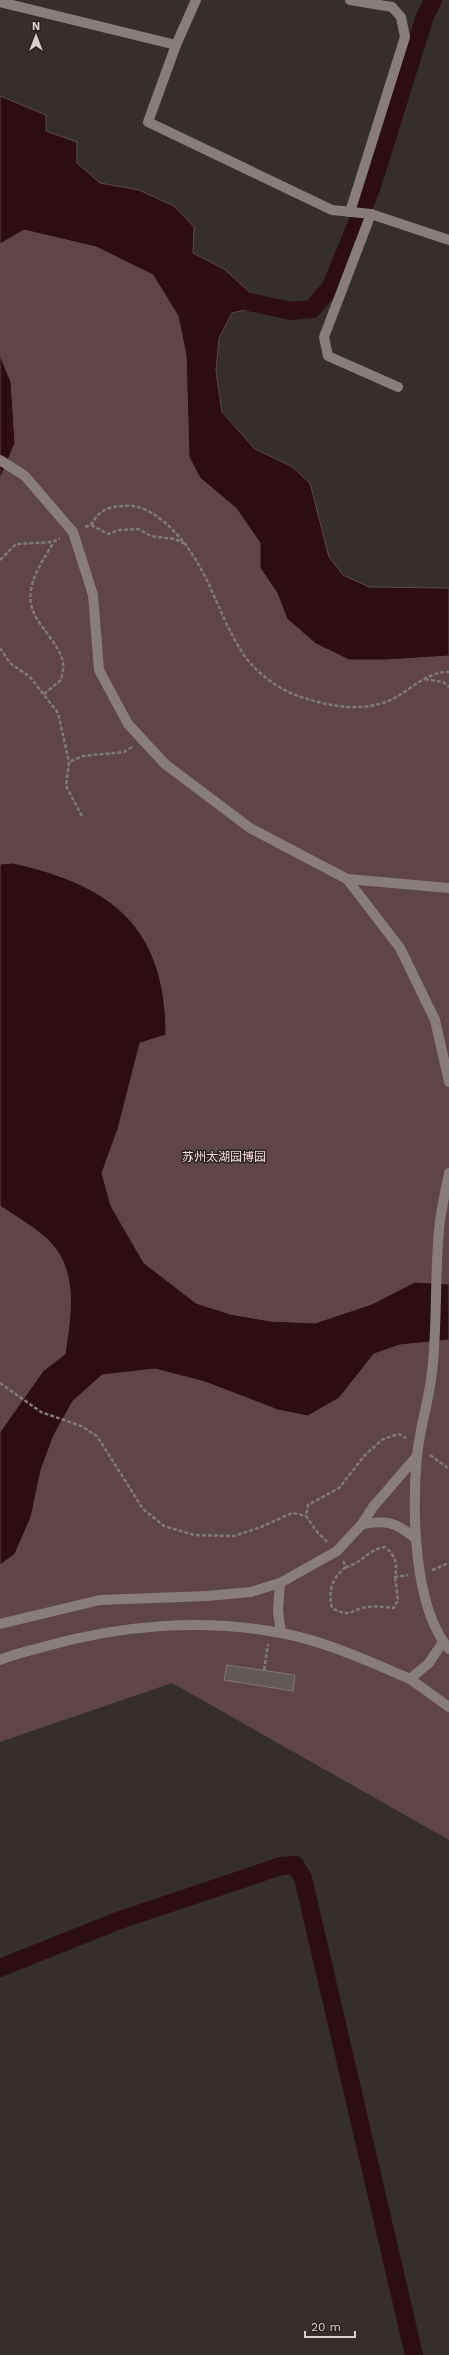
<svg xmlns="http://www.w3.org/2000/svg" width="449" height="2355" font-family="'Work Sans','Noto Sans SC',sans-serif">
<style>
.green{fill:#5f4547}
.water{fill:#2c0d11;stroke:#5f484a}
.lines{fill:none;stroke-linecap:round;stroke-linejoin:round}
.canal{stroke:#2c0d11;stroke-width:18}
.building{fill:#635858;stroke:#807575}
.path{stroke:#817979;stroke-width:2.5;stroke-dasharray:4 2;stroke-linecap:butt}
.minor{stroke:#887c7d;stroke-width:10}
.labels{text-anchor:middle;dominant-baseline:central;stroke-width:3;stroke-linejoin:round;paint-order:stroke}
.park-label{font-size:12px;fill:#f8dbdc;stroke:#2c2323}
</style>
<rect width="100%" height="100%" fill="#362d2d"/>
<!-- green -->
<path class="green" d="M0,164L189,279L207,396L343,631L449,630V1840L172,1683L0,1742Z"/>
<!-- water -->
<g class="water">
<path d="M0,96L46,115V131L77,142V163L100,183L139,190L174,206L194,227L193,253L224,269L254,296L249,309L232,313L219,338L216,371L222,412L255,449L291,466L310,483L329,557L343,575L369,587L449,588V656L387,660H349L316,644L287,619L277,593L260,568V543L236,508L200,478L189,457L186,355L178,316L153,275L96,247L24,230L0,244Z"/>
<path d="M0,355L11,382L15,443L0,479Z"/>
<path d="M13,863C113,885 166,928 166,1035L140,1043L118,1129L102,1173L111,1206L144,1263L196,1303L230,1314L270,1321L315,1323L372,1304L415,1282L449,1284V1340L400,1345L374,1354L339,1398L308,1416L278,1410L205,1382L155,1369L102,1375L73,1401L54,1435L41,1470L31,1517L15,1554L0,1565V1432L43,1371L65,1354C71,1314 79,1268 46,1238C32,1226 15,1216 0,1206V864Z"/>
</g>
<g class="lines">
<!-- canal -->
<g class="canal">
<path d="M231,298L291,311L312,309L331,287L372,186L425,16L433,0"/>
<path d="M0,1968L120,1920L281,1866L295,1865L303,1878L414,2355"/>
</g>
</g>
<!-- building -->
<path class="building" d="M227,1665L295,1675L293,1691L224,1680Z"/>
<g class="lines">
<!-- path -->
<g class="path">
<path d="M91,525L108,534L119,530L138,529L151,536L175,539L187,545"/>
<path d="M85,527L91,525C99,511 106,507 122,506C137,504 151,511 163,521C197,549 209,586 227,625C234,638 241,653 251,664C264,678 282,691 301,697C331,707 369,714 398,696C413,687 430,671 449,672"/>
<path d="M0,560L16,544L53,542L60,538"/>
<path d="M0,648L10,663L30,677L58,713L69,762"/>
<path d="M425,679L443,682L449,687"/>
<path d="M44,694L61,680C62,675 64,667 63,662C57,636 25,619 31,590C34,572 44,559 53,543"/>
<path d="M82,816L66,786L69,762L83,756L124,752L132,747"/>
<path d="M0,1383L41,1412L81,1426L97,1436L143,1509L164,1526L194,1535L234,1536L261,1527L292,1513L306,1516"/>
<path d="M430,1455L449,1469"/>
<path d="M327,1542L318,1533L306,1516L308,1505L339,1488L365,1455L383,1439L399,1434L406,1438"/>
<path d="M343,1561L346,1567C363,1563 368,1549 385,1547C395,1555 398,1564 395,1577L408,1575"/>
<path d="M346,1567C332,1577 328,1591 332,1608C352,1619 350,1609 368,1607C377,1606 386,1607 394,1608L398,1600L395,1577"/>
<path d="M432,1570L449,1563"/>
<path d="M264,1670L268,1644"/>
</g>
<!-- minor -->
<g class="minor">
<path d="M0,2L176,45L148,122L332,210L371,214L449,240"/>
<path d="M176,45L196,0"/>
<path d="M350,212L405,37L401,17L392,7L350,0"/>
<path d="M371,214L324,337L328,356L398,387"/>
<path d="M0,460L25,476L73,532L93,595L99,670L128,724L165,764L250,828L347,879L400,948L435,1020L449,1082"/>
<path d="M347,879L449,888"/>
<path d="M449,1173C446,1189 442,1205 440,1221C434,1271 438,1322 432,1372C429,1400 420,1427 417,1456C412,1508 413,1607 449,1649"/>
<path d="M362,1524C387,1520 396,1522 416,1539"/>
<path d="M0,1624L100,1600L207,1596L251,1592L280,1583"/>
<path d="M281,1633L278,1611L280,1583L337,1551L362,1524L373,1507L417,1456"/>
<path d="M0,1660C14,1654 29,1651 43,1647C120,1625 203,1618 281,1633C325,1641 368,1661 410,1679L429,1663L443,1642"/>
<path d="M410,1679L449,1707"/>
</g>
</g>
<g class="labels">
<!-- park labels -->
<g class="park-label">
<text x="224" y="1157">苏州太湖园博园</text>
</g>
</g>
<!-- north arrow -->
<g transform="translate(36 36)" stroke="#2c2323" stroke-width="3" paint-order="stroke">
<path d="M0-3L7 15L0 10L-7 15Z" fill="#d6d0d0"/>
<text y="-6" font-size="11" font-weight="bold" text-anchor="middle" fill="#d6d0d0">N</text>
</g>
<!-- scale -->
<path d="M305 2331v6h50v-6" fill="none" stroke="#d6d0d0" stroke-width="2"/>
<text x="311" y="2331" font-size="12" fill="#d6d0d0" stroke="#2c2323" stroke-width="3" paint-order="stroke">20 m</text>
</svg>
